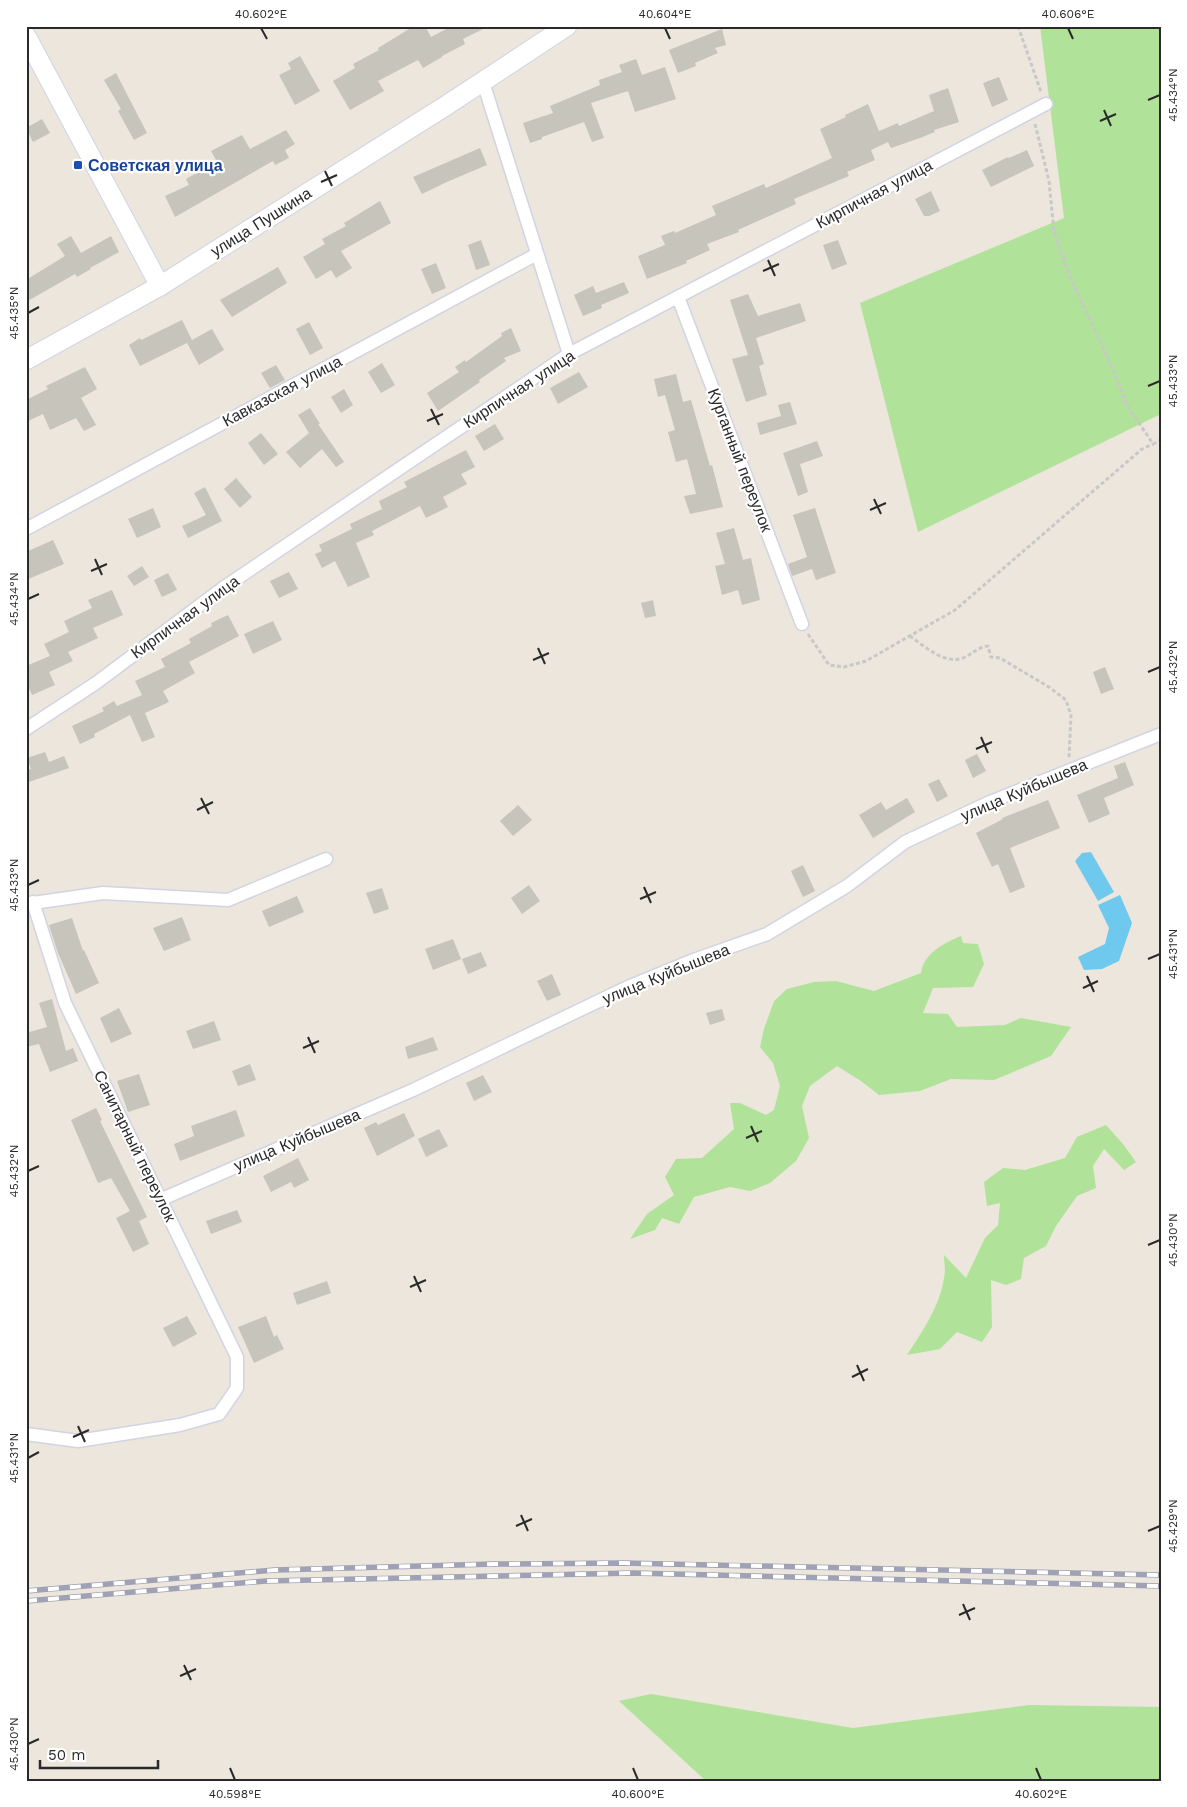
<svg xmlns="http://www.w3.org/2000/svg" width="1187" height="1807" font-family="'Work Sans',sans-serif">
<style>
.green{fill:#b0e399}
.water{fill:#6fc9ee}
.building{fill:#c7c4bb}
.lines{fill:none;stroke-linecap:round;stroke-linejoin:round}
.street-casing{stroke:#d1d4e3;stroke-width:15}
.secondary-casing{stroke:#d1d4e3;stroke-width:21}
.path{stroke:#c8c8c8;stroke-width:3;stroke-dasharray:4 2.5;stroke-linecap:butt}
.street{stroke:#fff;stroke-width:12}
.secondary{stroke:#fff;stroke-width:19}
.rail-casing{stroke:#9fa1b4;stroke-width:5.5}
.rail{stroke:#fff;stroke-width:4;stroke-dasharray:11;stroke-linecap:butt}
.ticks{fill:none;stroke:#2a2a2a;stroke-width:2}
.transit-dot{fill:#1a4fb4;stroke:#fff;stroke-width:2}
.labels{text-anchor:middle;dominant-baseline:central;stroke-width:4.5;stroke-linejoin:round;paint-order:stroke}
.transit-label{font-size:16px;font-weight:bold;fill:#164399;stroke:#fff;text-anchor:start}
.street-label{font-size:16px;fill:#2a2a2a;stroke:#fff}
.neatline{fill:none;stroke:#2a2a2a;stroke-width:2}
.ticks-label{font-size:12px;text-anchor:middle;fill:#2a2a2a}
</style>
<rect width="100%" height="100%" fill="#ece6dc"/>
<!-- green -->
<g class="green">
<path d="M1040,26H1161V414L918,532L860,303L1064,218Z"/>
<path d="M961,936L963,943L978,944L984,964L973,987L933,988L923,1013L948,1014L957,1027L1005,1025L1021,1018L1071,1027L1051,1056L994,1080L951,1079L920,1091L879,1095L861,1081L837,1066L810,1086L802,1106L809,1138L796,1161L770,1183L750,1191L730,1187L694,1197L679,1224L662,1218L655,1230L630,1239L647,1214L674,1195L665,1177L676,1159L702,1158L734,1129L730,1103H740L766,1115L774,1110L780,1086L773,1063L760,1047L764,1029L774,1001L787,989L814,982L836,981L874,991L921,973C924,953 944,943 961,936Z"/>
<path d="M1106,1125L1123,1144L1136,1162L1124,1170L1104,1149L1093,1166L1096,1188L1077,1196L1056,1226L1046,1246L1024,1258L1021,1279L1006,1285L991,1280L992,1327L982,1342L957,1332L940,1349L907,1355C922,1332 940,1306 944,1278C946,1271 944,1262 944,1255L966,1278L985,1238L998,1225L1000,1203L987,1206L984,1182L1003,1168L1025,1170L1065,1158L1077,1137Z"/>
<path d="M651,1694L853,1728L1029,1705L1161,1707V1781H706L619,1701Z"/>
</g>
<!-- water -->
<g class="water">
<path d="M1091,852L1114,892L1098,901L1075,861L1082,853Z"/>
<path d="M1120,895L1132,923L1119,961L1102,969L1084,970L1078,957L1105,944L1109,928L1098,905Z"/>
</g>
<!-- building -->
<g class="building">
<path d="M414,26H425L431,37L452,26H489L463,39L465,44L442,56V57L423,68L418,60L378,81L384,91L350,110L333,81L355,68L353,64L379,50L378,48Z"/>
<path d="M722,29L726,45L715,48L718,53L695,63L696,66L678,73L669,50Z"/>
<path d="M300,56L320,91L295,105L279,75L291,69L288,63Z"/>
<path d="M636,59L642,75L665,67L676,99L635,112L628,91L591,103L604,138L592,142L584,122L542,137V139L530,143L523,123L553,113L550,106L600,85L599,80L622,72L619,65Z"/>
<path d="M116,73L147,133L134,140L118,111L121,109L104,80Z"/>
<path d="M999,77L1008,100L992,107L983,83Z"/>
<path d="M948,88L959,122L934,130L935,132L920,138L891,148L888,142L871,150L875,160L847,172L849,176L794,199L796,204L738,230L739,232L707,244L710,250L686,261L687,263L647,279L638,256L665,245L661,236L674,231L675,233L716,215L712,206L764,184L766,188L832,158L820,129L846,117L845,115L868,104L879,131L898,123L899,126L934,111L929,95Z"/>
<path d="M42,119L50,133L33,142L26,128Z"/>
<path d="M286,130L295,144L285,150L289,158L275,165L273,161L175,217L165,196L189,185L186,179L217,162L211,151L242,135L250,149Z"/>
<path d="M480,148L487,165L449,181L422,194L413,177Z"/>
<path d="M1027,150L1034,166L991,187L982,170L1008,157L1009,158Z"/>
<path d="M931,191L940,211L929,216H924L915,199Z"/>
<path d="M380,201L391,223L341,251L352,268L336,278L331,270L316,279L303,257L325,244L322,239L346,226L344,223Z"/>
<path d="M71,236L81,253L111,236L119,252L90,268L91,269L77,277L75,274L26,302V280L65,256L57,244Z"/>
<path d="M481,240L490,265L476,270L468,245Z"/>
<path d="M838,240L847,264L832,270L823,245Z"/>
<path d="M436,263L446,288L432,294L421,269Z"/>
<path d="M278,267L287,283L232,317L220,300Z"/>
<path d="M624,282L629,293L601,305L602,308L583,316L574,295L593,286L596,293Z"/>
<path d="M748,294L758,316L800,303L806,321L756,338L764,364L759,366L767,395L746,402L732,359L748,355L730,300Z"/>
<path d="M182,320L192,340L212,329L224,350L199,365L187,343L140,366L129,345L140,338L141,340Z"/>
<path d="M309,322L323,348L310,355L296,329Z"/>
<path d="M511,328L521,351L504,358L506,361L479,380L480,382L438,411L427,393L459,372L455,367L465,360L466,362L502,336L501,333Z"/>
<path d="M382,363L395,385L381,393L368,372Z"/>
<path d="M276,365L285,380L270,388L261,373Z"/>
<path d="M85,367L97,389L81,398L96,425L84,431L76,418L50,430L43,414L26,422V400L48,389L46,386Z"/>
<path d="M579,372L588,387L558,404L550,388Z"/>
<path d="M676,374L683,402L691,400L710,466L712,465L723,507L690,514L684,496L696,494L687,459L676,462L668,432L675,430L665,395L658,397L654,379Z"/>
<path d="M344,389L353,405L341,413L331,397Z"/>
<path d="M790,402L797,424L760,435L757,423L781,416L778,405Z"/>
<path d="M310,408L320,424H318L344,462L336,467L322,449L300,468L286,452L309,433L298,415Z"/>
<path d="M495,424L504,439L484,451L475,436Z"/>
<path d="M261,433L278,454L264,465L248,443Z"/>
<path d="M817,441L823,456L800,464L808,492L798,496L783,453Z"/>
<path d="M466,450L475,467L461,474L467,484L443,497L448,507L426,518L420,506L372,531L374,535L356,543L370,577L348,587L335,561L322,568L315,554L322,551L319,545L352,529L350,524L382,509L379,501L407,487L404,482Z"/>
<path d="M236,478L252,497L240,508L224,489Z"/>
<path d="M205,487L222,521L188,538L182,526L206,515L194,493Z"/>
<path d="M153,508L161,527L137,538L128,519Z"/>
<path d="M815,508L836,573L816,580L812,569L792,576L788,564L807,557L793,515Z"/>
<path d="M734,528L743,560L751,558L760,600L742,605L738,590L722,595L715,566L725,564L716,533Z"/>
<path d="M53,540L64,564L26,580V552Z"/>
<path d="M142,566L149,577L134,586L127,576Z"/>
<path d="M289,572L298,589L279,598L270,581Z"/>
<path d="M168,573L177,590L162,597L154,580Z"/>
<path d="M112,590L123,615L93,628L98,638L68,652L73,661L49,672L55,685L32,695L26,681V666L50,656L44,644L69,632L64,621L92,608L88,600Z"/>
<path d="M653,600L656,616L645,618L641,603Z"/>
<path d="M228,615L239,636L189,662L195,673L163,691L169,702L145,713L155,737L142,742L130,715L94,734L95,737L80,744L72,726L104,711L102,708L114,701L117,706L142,695L135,681L165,667L161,659L191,643L189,639L212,626L211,623Z"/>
<path d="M273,621L282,640L253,654L244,634Z"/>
<path d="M1105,667L1114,689L1101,694L1093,672Z"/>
<path d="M45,752L49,762L64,756L69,768L26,783V770L31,769L27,758Z"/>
<path d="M977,754L986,771L973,778L965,760Z"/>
<path d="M1125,762L1134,785L1104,798L1110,814L1089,823L1077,795L1118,778L1114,766Z"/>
<path d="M939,779L948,796L937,802L928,784Z"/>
<path d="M907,798L915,812L873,838L859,815L881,802L886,810Z"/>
<path d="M1048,800L1060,828L1010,848L1025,887L1010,893L998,864L992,867L976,833L1003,819L1002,818Z"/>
<path d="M518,805L532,820L513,836L500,821Z"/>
<path d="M803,865L815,891L803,897L791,871Z"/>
<path d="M529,885L540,901L522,914L511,898Z"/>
<path d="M382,888L389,909L374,914L366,893Z"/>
<path d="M297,896L304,912L269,927L262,911Z"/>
<path d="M182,917L191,940L164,951L153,928Z"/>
<path d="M72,918L83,951L84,950L99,983L76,994L58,953L49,925Z"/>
<path d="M453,939L461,959L433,970L425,949Z"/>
<path d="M481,952L487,966L468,974L462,959Z"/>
<path d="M552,974L561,995L547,1001L537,981Z"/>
<path d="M52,999L66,1051L73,1048L78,1061L50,1072L39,1044L26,1047V1033L47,1027L39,1003Z"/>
<path d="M119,1008L132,1034L111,1043L100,1018Z"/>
<path d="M722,1009L725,1020L710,1025L706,1013Z"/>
<path d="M214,1021L221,1040L193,1049L186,1031Z"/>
<path d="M433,1037L438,1050L408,1059L405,1047Z"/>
<path d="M250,1064L256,1080L238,1086L232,1071Z"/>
<path d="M139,1074L150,1105L128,1112L117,1081Z"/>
<path d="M483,1075L492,1092L474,1101L466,1083Z"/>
<path d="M96,1108L102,1120L100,1121L147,1217L139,1221L149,1244L133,1252L116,1218L130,1211L111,1178L98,1183L71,1120Z"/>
<path d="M236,1110L245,1136L180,1161L174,1144L194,1136L191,1126Z"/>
<path d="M404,1113L415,1136L377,1156L364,1128L376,1122L378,1125Z"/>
<path d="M439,1129L448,1146L426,1157L418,1139Z"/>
<path d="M298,1158L309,1180L294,1188L291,1182L271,1192L263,1176Z"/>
<path d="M237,1210L242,1222L211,1234L206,1221Z"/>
<path d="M327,1281L331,1293L297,1305L293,1293Z"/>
<path d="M187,1316L197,1334L173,1347L163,1328Z"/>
<path d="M266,1316L274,1337L277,1335L284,1349L254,1363L238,1327Z"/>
</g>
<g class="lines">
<defs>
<g id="street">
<path d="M483,82L569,354"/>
<path d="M678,297L802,624"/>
<path d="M26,529L537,254"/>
<path d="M26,729L96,683L223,588L569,354L1046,104"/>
<path d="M26,904L103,893L228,900L326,859"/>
<path d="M162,1199L413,1090L630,986L691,961L767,934L847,886L905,842L990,802L1161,734"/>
<path d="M26,1434L78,1441L180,1425L219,1414L237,1388V1357L65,1003L33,902"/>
</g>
<g id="secondary">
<path d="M26,36L160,286"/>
<path d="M26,360L160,286L447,105L567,26"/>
</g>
</defs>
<!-- street casing -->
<use href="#street" class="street-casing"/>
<!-- secondary casing -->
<use href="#secondary" class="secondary-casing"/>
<!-- path -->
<g class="path">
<path d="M1018,26L1041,92"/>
<path d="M1035,124L1049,181L1054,232L1069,275L1114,371L1127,405L1153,444L1161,440"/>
<path d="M808,634L829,665L844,667L866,661L955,610L1142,449L1153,444"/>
<path d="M910,636C924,646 945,665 963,658C972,654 978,647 988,646L991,657L1000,658L1049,687L1066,700L1071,715L1069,758"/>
</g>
<!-- street -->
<use href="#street" class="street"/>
<!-- secondary -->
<use href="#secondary" class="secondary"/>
<defs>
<g id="rail">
<path d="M26,1591L275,1570L494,1564L624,1563L1161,1575"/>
<path d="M26,1601L266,1581L633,1573L1161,1586"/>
</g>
</defs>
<!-- rail casing -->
<use href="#rail" class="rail-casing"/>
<!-- rail -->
<use href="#rail" class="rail"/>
</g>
<!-- ticks -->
<path class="ticks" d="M261,28L267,39M665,28L670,39M1068,28L1073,39M1148,100L1160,95M1104,110L1111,126M1100,121L1116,114M325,171L332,186M321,182L337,175M768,260L775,276M763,271L779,264M28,313L39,307M1148,386L1160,381M431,409L439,425M427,421L443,414M874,499L881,514M870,510L886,503M95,559L102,575M91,571L107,564M28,599L39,594M538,648L545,664M533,660L549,653M1148,672L1160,667M981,737L988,753M976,749L992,742M201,798L209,814M197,810L213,802M28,885L39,880M644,887L651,903M640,899L656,892M1148,959L1160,954M1087,976L1094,992M1083,988L1098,981M308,1037L315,1053M303,1048L319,1041M751,1126L758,1142M746,1138L762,1131M28,1171L39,1166M1148,1245L1160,1240M414,1276L421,1292M410,1287L426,1280M857,1365L864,1381M852,1377L868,1369M78,1426L85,1442M73,1437L89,1430M28,1458L39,1452M521,1515L528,1531M516,1526L532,1519M1148,1531L1160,1526M963,1604L970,1620M959,1615L975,1608M184,1665L191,1680M180,1676L196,1669M28,1744L39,1739M230,1768L235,1780M633,1768L638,1780M1036,1768L1041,1780"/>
<!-- markers -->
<rect class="transit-dot" x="73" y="160" width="10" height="10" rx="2.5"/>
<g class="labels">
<!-- transit labels -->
<g class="transit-label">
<text x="88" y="165">Советская улица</text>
</g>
<!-- street labels -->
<g class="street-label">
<text transform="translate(874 194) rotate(-28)">Кирпичная улица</text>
<text transform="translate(261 222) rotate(-32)">улица Пушкина</text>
<text transform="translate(519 389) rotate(-33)">Кирпичная улица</text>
<text transform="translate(282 391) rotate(-28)">Кавказская улица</text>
<text transform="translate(740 460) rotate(69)">Курганный переулок</text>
<text transform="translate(185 617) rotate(-36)">Кирпичная улица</text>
<text transform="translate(1024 790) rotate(-23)">улица Куйбышева</text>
<text transform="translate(666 974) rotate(-22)">улица Куйбышева</text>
<text transform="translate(297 1140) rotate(-23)">улица Куйбышева</text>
<text transform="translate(135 1146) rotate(64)">Санитарный переулок</text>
</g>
</g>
<!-- border -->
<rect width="1187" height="1807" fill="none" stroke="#ffffff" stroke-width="55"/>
<!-- scale -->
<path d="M40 1760v8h118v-8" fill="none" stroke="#2a2a2a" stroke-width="2.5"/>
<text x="48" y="1760" font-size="15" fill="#2a2a2a" stroke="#ffffff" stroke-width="4" paint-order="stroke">50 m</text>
<rect x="28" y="28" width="1132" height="1752" class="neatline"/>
<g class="ticks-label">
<text x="261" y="18">40.602°E</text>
<text x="665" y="18">40.604°E</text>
<text x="1068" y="18">40.606°E</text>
<text transform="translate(1173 95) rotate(-90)" y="4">45.434°N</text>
<text transform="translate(14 313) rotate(-90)" y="4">45.435°N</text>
<text transform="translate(1173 381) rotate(-90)" y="4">45.433°N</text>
<text transform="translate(14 599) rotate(-90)" y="4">45.434°N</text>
<text transform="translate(1173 667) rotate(-90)" y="4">45.432°N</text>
<text transform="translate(14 885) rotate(-90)" y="4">45.433°N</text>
<text transform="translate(1173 954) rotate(-90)" y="4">45.431°N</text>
<text transform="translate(14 1171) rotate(-90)" y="4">45.432°N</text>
<text transform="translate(1173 1240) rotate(-90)" y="4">45.430°N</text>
<text transform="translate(14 1458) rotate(-90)" y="4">45.431°N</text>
<text transform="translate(1173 1526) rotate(-90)" y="4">45.429°N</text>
<text transform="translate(14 1744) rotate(-90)" y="4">45.430°N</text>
<text x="235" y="1798">40.598°E</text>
<text x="638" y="1798">40.600°E</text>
<text x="1041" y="1798">40.602°E</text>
</g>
</svg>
